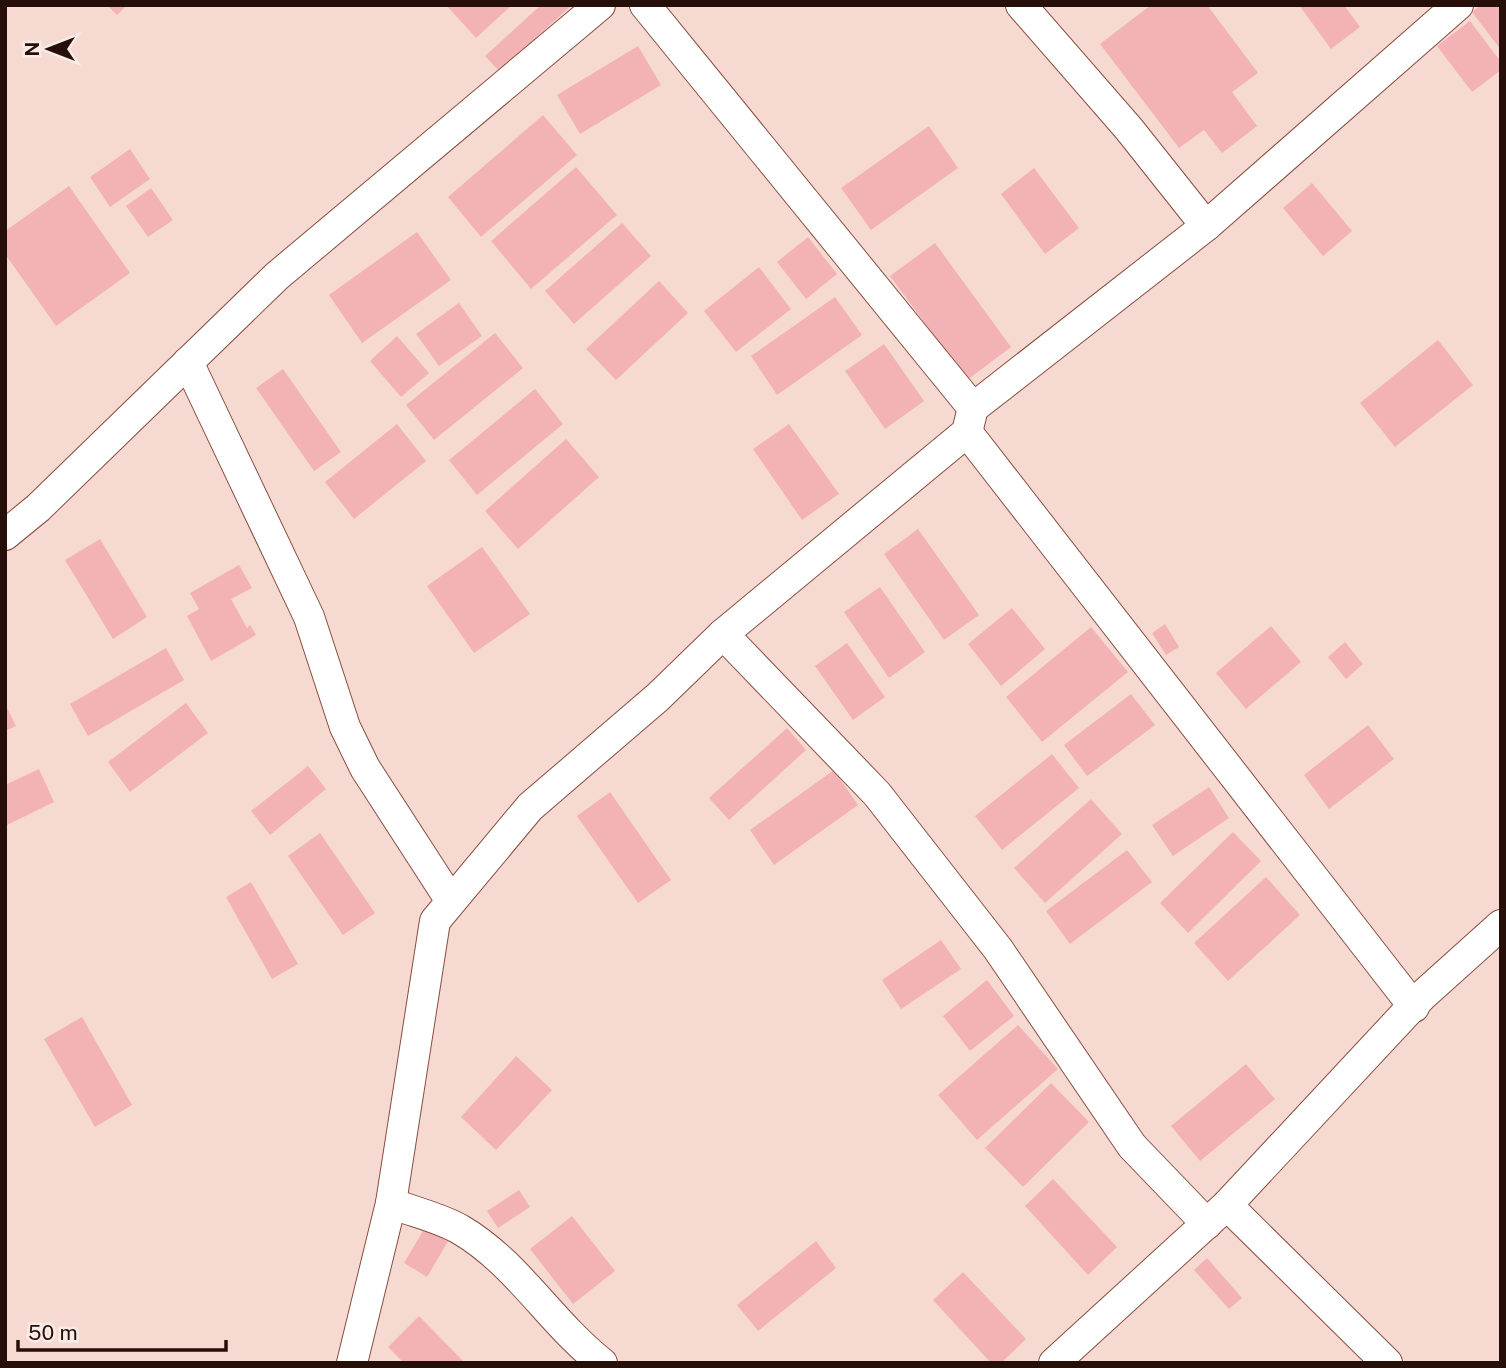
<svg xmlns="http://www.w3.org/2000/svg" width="1506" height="1368" font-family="'Public Sans',sans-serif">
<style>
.building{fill:#f3b3b6}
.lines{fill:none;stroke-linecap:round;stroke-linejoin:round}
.minor-casing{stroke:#884e3f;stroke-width:32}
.minor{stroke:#fff;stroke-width:30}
</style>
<rect width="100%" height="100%" fill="#f6dad2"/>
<!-- building -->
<g class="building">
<path d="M107,5H127L117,15Z"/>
<path d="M446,5H512L476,38Z"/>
<path d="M541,5H572L499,71L485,56Z"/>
<path d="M1151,5H1207L1258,73L1232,92L1257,126L1222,153L1204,130L1179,148L1100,44Z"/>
<path d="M1299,5H1344L1360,27L1331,49Z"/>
<path d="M1481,5H1501V50L1472,12Z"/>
<path d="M1470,21L1501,62V70L1472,92L1437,46Z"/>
<path d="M638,46L661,85L580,134L557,95Z"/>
<path d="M543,115L577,155L481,237L448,197Z"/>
<path d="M929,126L958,168L871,230L841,188Z"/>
<path d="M130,149L150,179L110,207L90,177Z"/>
<path d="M576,167L617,215L531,289L491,241Z"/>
<path d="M1034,168L1079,228L1045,254L1001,194Z"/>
<path d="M1312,183L1352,231L1323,256L1283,208Z"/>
<path d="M69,186L130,273L56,326L5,254V231Z"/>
<path d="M151,188L173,220L148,237L126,206Z"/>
<path d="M622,223L651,256L574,324L545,291Z"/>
<path d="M417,232L451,280L362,343L329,295Z"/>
<path d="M808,237L837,274L806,299L777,262Z"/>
<path d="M935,243L1011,347L967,380L890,276Z"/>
<path d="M759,267L791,309L736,352L704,311Z"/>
<path d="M659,281L688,313L616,380L586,349Z"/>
<path d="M835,297L862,335L777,395L751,356Z"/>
<path d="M459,303L482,336L439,366L416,334Z"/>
<path d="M495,333L523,368L434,440L406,405Z"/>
<path d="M397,336L429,373L401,397L370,361Z"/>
<path d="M1438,340L1473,385L1395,447L1360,403Z"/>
<path d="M884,344L924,401L885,429L845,371Z"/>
<path d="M283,369L341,452L314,471L256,388Z"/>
<path d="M535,389L563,424L477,495L449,460Z"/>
<path d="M397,424L426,461L354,519L325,482Z"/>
<path d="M789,424L839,494L802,520L753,449Z"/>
<path d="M566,439L599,477L518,549L485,511Z"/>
<path d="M918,529L979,615L944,640L884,554Z"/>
<path d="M100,539L147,617L113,639L65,560Z"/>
<path d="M482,547L530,614L474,653L427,586Z"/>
<path d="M239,565L252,588L231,599L247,628L250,625L256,635L211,661L187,616L199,609L190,593Z"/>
<path d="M880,587L925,652L889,678L844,612Z"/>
<path d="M1012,608L1045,649L1001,686L968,644Z"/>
<path d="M1165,624L1179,647L1166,655L1152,633Z"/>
<path d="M1271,626L1301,662L1246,709L1216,673Z"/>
<path d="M1091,627L1128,672L1042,742L1006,697Z"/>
<path d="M1345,642L1363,664L1346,679L1328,657Z"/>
<path d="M847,643L885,697L853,720L815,666Z"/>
<path d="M166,648L184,680L88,736L70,704Z"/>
<path d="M1131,694L1155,725L1087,776L1064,745Z"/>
<path d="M186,703L208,733L130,792L108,762Z"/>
<path d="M5,704L16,726L5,731Z"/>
<path d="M1368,725L1394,759L1329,809L1304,775Z"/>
<path d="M787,728L806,750L729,820L709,798Z"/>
<path d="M1052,754L1079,788L1002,850L975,816Z"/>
<path d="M308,766L326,789L270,835L251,811Z"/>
<path d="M39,769L54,802L5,826V785Z"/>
<path d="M834,770L858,805L774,865L750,830Z"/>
<path d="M1209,787L1229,818L1173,856L1152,825Z"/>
<path d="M610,792L671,880L638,903L577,816Z"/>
<path d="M1091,799L1122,834L1045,903L1014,868Z"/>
<path d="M1233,832L1261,861L1188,933L1160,903Z"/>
<path d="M320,833L375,913L343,935L288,856Z"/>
<path d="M1127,850L1152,882L1070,944L1046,911Z"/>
<path d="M1266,877L1300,915L1228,981L1194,943Z"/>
<path d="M251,882L298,964L272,979L226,897Z"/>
<path d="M941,940L961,969L901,1009L882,980Z"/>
<path d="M987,980L1014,1016L970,1051L943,1016Z"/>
<path d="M82,1017L132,1105L95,1127L44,1039Z"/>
<path d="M1018,1025L1058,1069L977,1140L938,1095Z"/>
<path d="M516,1056L552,1090L496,1150L461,1117Z"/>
<path d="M1246,1064L1275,1099L1200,1161L1171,1126Z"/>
<path d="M1051,1083L1089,1122L1023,1187L985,1148Z"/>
<path d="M1053,1179L1117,1247L1088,1275L1025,1206Z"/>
<path d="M519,1190L530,1207L498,1228L487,1211Z"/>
<path d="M572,1216L615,1271L573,1304L530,1249Z"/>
<path d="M427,1224L450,1238L427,1277L404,1263Z"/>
<path d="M816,1241L836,1268L758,1331L737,1305Z"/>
<path d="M1207,1258L1242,1298L1229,1309L1194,1270Z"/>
<path d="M963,1272L1026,1339L1001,1363H991L933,1300Z"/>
<path d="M419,1316L465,1363H404L388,1347Z"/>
</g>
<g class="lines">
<defs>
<g id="minor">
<path d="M645,5L973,408"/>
<path d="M1021,5L1129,129L1206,226"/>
<path d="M188,362L309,617L345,727L365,768L451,901"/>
<path d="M967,432L1414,1007"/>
<path d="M5,535L38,508L277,276L600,5"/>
<path d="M723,634L877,794L998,949L1132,1146L1207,1224"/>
<path d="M391,1203C413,1212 441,1218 461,1230C517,1263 551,1323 602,1363"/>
<path d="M1227,1205L1387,1363"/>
<path d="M352,1363L391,1203L435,921L530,807L658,697L723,634L967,432L973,408L1206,226L1458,5"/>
<path d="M1054,1363L1227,1205L1422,996L1501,925"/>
</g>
</defs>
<!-- minor casing -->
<use href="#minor" class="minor-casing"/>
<!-- minor -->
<use href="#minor" class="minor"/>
</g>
<!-- border -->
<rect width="1506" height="1368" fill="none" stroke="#260f09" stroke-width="14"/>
<!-- north arrow -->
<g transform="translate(49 49) rotate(270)" stroke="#f9ebe7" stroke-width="5" paint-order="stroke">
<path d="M0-5L12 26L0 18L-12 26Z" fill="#260f09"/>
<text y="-10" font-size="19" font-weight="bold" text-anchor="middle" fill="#260f09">N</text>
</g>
<!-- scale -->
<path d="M18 1340v10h208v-10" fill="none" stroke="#260f09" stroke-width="3.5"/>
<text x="28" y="1340" font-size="21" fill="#260f09" stroke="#f9ebe7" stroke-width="5" paint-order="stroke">50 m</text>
</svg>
